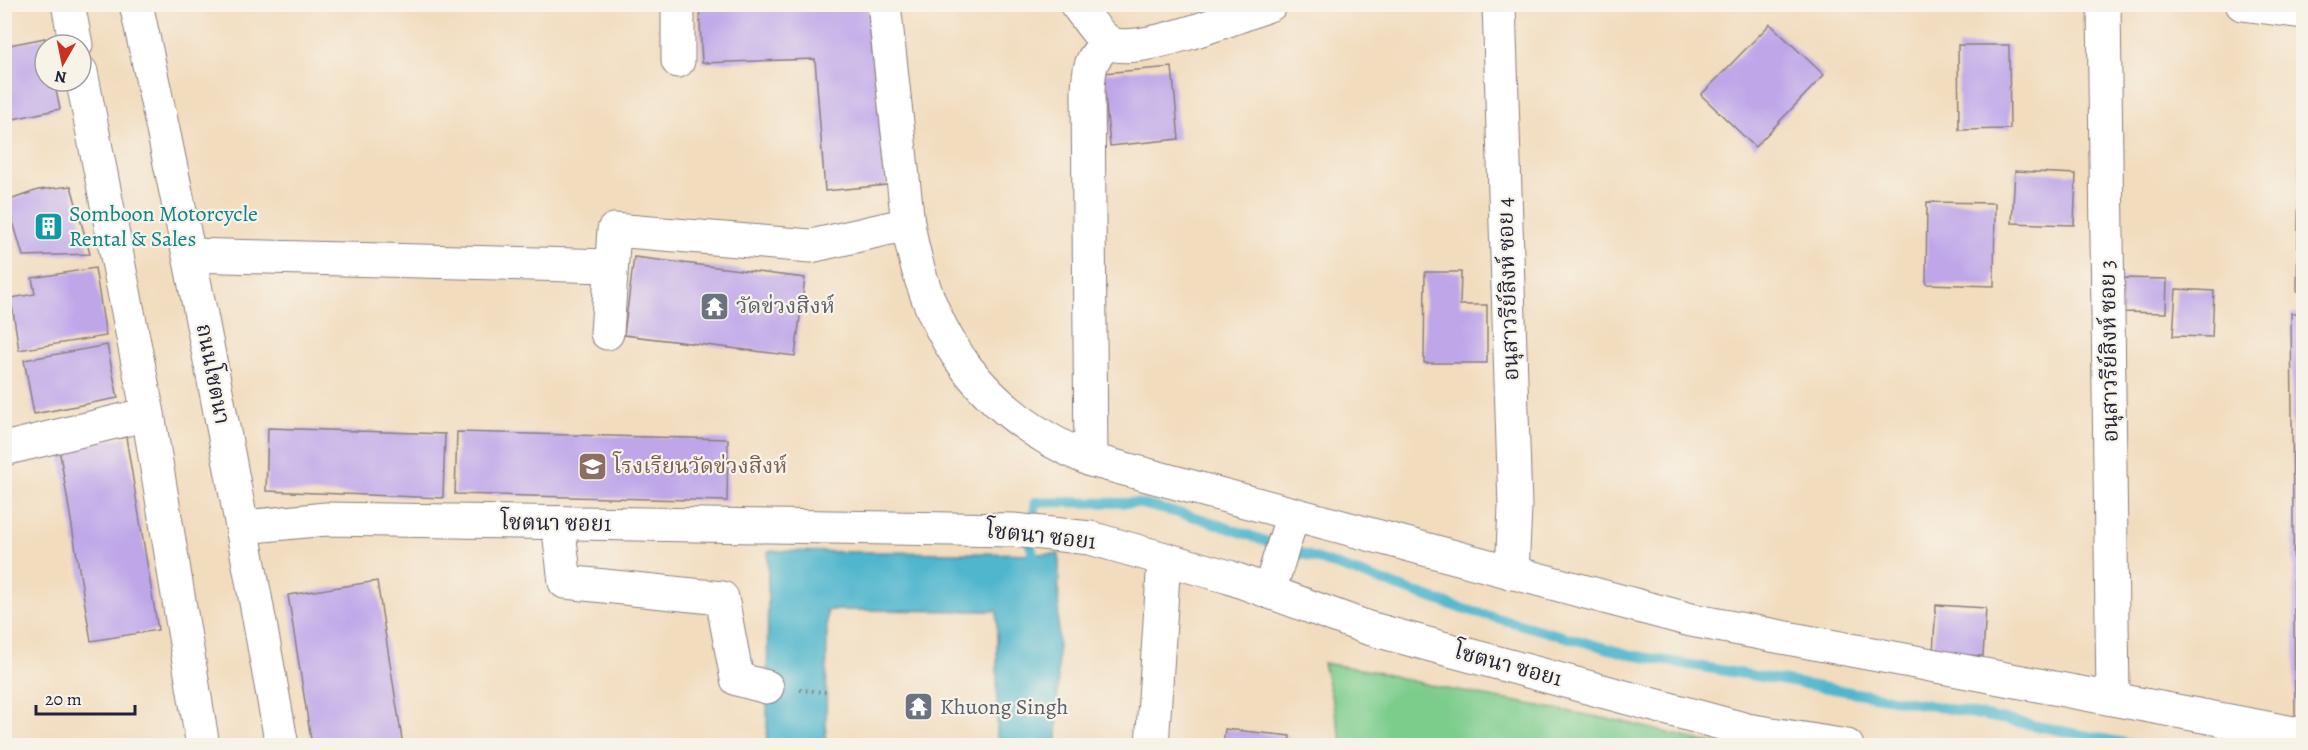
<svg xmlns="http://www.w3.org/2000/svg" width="2308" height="750" font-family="Alegreya,'Noto Serif Thai',serif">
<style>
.green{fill:#7ccc8c;stroke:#4f7764;stroke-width:1.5}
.water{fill:#4fb6cd;stroke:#386c84;stroke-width:1.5}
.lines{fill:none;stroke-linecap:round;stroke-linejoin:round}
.stream{stroke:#4fb6cd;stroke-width:10}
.building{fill:#bea6e9}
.minor-casing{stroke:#8a7f7c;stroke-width:35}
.major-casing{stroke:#8a7f7c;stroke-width:35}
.path{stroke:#8a7f7c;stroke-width:4;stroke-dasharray:1.5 4.5;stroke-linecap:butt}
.minor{stroke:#fff;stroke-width:33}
.major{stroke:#fff;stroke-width:33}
.labels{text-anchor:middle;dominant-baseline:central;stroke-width:4.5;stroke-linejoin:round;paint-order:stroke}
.culture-label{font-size:22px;fill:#0d838f;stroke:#f7f3e8;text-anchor:start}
.street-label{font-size:22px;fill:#22223b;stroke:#f7f3e8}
.worship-label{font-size:22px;fill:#5b616d;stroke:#f7f3e8;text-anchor:start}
.education-label{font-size:22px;fill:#785e54;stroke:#f7f3e8;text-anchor:start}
</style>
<rect width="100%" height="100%" fill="#f7f3e8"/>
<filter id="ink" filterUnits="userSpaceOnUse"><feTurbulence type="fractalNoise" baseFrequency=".0167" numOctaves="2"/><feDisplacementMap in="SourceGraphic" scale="12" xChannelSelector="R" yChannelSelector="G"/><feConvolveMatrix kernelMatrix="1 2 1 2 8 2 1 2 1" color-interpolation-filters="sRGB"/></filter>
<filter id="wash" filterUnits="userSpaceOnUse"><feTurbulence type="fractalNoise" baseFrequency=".008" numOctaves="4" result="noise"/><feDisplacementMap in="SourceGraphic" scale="24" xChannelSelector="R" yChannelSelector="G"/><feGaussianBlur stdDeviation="1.35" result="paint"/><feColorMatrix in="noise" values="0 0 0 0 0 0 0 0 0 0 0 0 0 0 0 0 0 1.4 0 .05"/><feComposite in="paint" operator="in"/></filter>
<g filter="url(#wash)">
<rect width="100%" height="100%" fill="#f2dcbe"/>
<!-- green -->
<path class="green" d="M1323,663L1372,671L1437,687L1624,722L1717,745H1343Z"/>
<!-- water -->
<path class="water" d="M768,551L1059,554L1057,745H997V611L827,610L826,745L767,746Z"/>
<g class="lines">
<!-- stream -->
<path class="stream" d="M1033,554L1029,541L1036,502L1136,503L1199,518L1457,607L1631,655L1934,706L2140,746"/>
</g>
<g id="blocks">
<!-- building -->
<g class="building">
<path d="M699,4H867L887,185L825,191L815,59L702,63Z"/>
<path d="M1770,24L1824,75L1755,147L1701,95Z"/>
<path d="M45,38V81H54L60,109L4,121V46Z"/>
<path d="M1958,45H2009L2010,129L1959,130Z"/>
<path d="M2301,57H2304V292L2297,291Z"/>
<path d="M1172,67L1179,139L1110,146L1103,73Z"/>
<path d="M2015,171L2076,174L2074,225L2012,223Z"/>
<path d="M71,186L90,254L23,256L7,201L38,190Z"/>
<path d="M1927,202L1995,203L1994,286L1926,284Z"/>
<path d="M634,257L805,278L795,356L624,335Z"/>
<path d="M95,268L106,336L19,350L11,298L35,294L32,278Z"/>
<path d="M1425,272H1461L1460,305H1487V363H1424Z"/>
<path d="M2120,278L2167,279L2166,313L2120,312Z"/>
<path d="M2176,289L2214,291L2212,337L2173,336Z"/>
<path d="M2291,313H2304V721H2295Z"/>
<path d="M107,345L118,398L34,414L24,360Z"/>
<path d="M268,428L445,434L443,498L266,491Z"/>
<path d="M457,432L728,439L727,501L455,494Z"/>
<path d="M126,437L158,630L91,641L59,448Z"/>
<path d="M377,581L403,746H312L288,595Z"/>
<path d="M1936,605L1986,608L1983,656L1933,653Z"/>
<path d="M1225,729L1290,736L1289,746H1223Z"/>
</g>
</g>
</g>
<g filter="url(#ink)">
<use href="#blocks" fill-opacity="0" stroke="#8a7f7c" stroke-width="1.5"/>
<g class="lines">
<defs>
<g id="minor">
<path d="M678,4V61"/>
<path d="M884,4L908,224C927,337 984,416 1091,460L1691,620L2304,735"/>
<path d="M1076,4C1086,16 1097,35 1110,43C1135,57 1242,15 1271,4"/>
<path d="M1499,4L1515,507L1512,573"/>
<path d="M2104,4L2113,698"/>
<path d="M2242,4L2304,12"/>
<path d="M190,255L611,266"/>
<path d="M607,333L614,230L811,246L908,224"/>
<path d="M4,449L148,414"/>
<path d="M1091,460L1088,90C1089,67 1090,58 1109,42"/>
<path d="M558,523L565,582L722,598L737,679L767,687"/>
<path d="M244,527L326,519L1013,530L1090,538L1229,577L1368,628L1747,730L1847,746"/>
<path d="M1269,592L1293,514"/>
<path d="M1152,746L1164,559"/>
</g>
<g id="major">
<path d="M68,4L76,45"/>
<path d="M136,4C190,251 238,497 282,746"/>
<path d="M81,72L148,414L203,746"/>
</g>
</defs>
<!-- minor casing -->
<use href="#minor" class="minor-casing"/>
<!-- major casing -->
<use href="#major" class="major-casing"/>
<!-- path -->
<path class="path" d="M800,690L826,692"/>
<!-- minor -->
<use href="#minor" class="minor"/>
<!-- major -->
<use href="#major" class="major"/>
</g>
</g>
<!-- icons -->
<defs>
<symbol id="building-square" viewBox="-11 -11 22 22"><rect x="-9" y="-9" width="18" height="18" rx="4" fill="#0f9aa8" stroke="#f7f3e8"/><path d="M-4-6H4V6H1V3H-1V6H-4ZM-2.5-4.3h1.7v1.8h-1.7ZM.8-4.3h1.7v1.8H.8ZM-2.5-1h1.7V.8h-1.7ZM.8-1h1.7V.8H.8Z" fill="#fff"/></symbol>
<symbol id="temple-square" viewBox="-11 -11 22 22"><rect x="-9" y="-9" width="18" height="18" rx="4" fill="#6b7280" stroke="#f7f3e8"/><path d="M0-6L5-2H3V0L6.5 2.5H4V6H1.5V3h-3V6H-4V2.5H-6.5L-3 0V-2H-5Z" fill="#fff"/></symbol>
<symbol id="school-square" viewBox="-11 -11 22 22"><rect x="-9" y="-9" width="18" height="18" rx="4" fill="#8d6e63" stroke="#f7f3e8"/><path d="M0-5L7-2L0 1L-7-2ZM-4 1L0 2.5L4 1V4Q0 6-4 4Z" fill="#fff"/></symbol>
</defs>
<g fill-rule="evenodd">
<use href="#building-square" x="32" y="210" width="33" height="33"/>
<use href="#temple-square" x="698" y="290" width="33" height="33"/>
<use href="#school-square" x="576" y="450" width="33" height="33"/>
<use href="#temple-square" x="902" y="690" width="33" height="33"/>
</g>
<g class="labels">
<!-- culture labels -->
<g class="culture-label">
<text x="69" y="214">Somboon Motorcycle<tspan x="69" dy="25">Rental &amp; Sales</tspan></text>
</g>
<!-- street labels -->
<g class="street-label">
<text transform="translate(1508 289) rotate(-92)">อนุสาวรีย์สิงห์ ซอย 4</text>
<text transform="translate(2109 351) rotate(-91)">อนุสาวรีย์สิงห์ ซอย 3</text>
<text transform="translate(213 374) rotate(79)">ถนนโชตนา</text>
<text transform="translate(556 523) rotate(1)">โชตนา ซอย1</text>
<text transform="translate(1041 536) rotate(6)">โชตนา ซอย1</text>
<text transform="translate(1508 665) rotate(15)">โชตนา ซอย1</text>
</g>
<!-- worship labels -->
<g class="worship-label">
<text x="736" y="306">วัดข่วงสิงห์</text>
<text x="940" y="707">Khuong Singh</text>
</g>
<!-- education labels -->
<g class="education-label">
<text x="613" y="466">โรงเรียนวัดข่วงสิงห์</text>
</g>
</g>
<!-- margin -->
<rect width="2308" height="750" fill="none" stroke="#f7f3e8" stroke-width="24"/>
<!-- north arrow -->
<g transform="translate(63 63) rotate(189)"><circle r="28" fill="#f7f3e8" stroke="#a29fa3" stroke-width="1.5"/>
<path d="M0-4.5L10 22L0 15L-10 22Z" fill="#c8321e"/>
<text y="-9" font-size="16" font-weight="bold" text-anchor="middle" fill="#22223b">N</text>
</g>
<!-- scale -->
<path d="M36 705v9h99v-9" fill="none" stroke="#22223b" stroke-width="3"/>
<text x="45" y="705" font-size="18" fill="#22223b" stroke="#f7f3e8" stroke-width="4.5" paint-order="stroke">20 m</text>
</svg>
